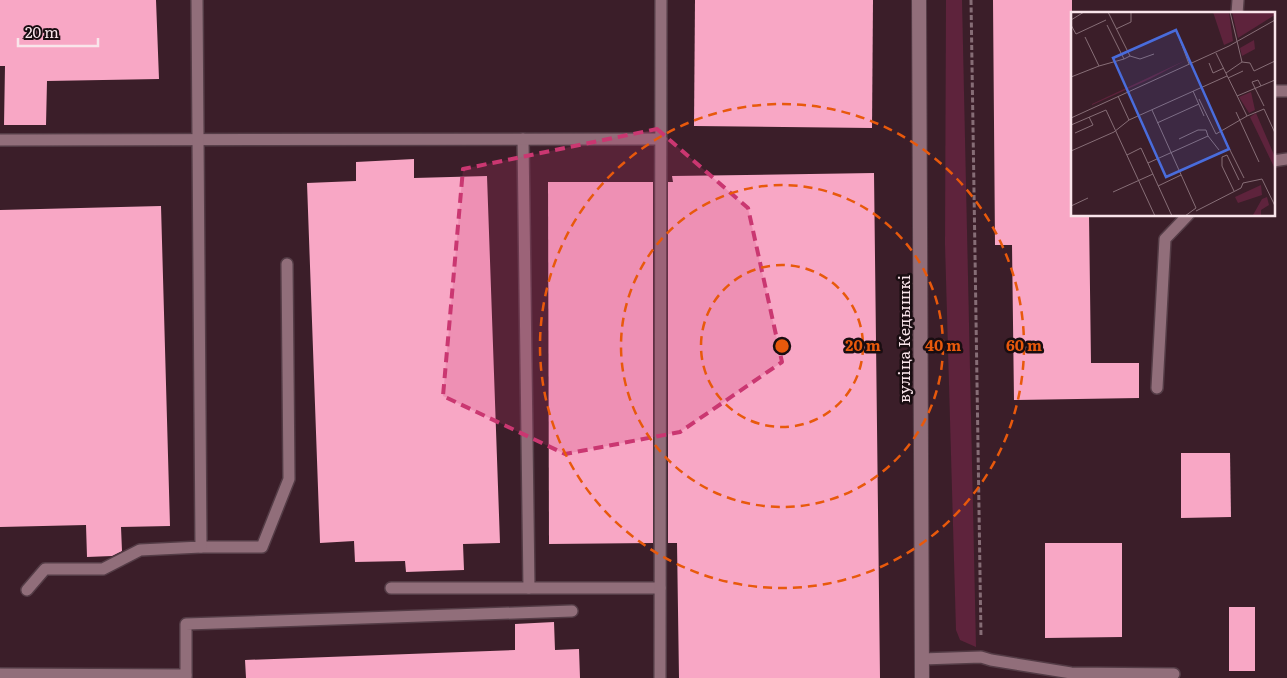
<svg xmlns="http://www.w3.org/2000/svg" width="1287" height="678" font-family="Literata,serif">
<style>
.green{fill:#5e233c}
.building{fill:#f8a7c5}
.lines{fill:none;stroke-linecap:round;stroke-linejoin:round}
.service-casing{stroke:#543c46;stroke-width:14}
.tertiary-casing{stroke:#543c46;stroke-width:16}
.path{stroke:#866d76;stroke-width:3;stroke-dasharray:5 2.5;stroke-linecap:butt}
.service{stroke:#916e7a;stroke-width:11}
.tertiary{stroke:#916e7a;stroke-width:14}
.marked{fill:#ca3771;fill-opacity:0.2;stroke:#ca3771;stroke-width:4;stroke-dasharray:10 6;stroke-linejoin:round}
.ring{fill:none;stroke:#e8590c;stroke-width:2.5;stroke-dasharray:9 6}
.labels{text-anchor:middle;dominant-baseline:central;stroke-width:5;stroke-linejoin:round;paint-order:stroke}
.street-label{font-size:16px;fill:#f9e5eb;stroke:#190d11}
.inset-road{fill:none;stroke:#876e77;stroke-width:1}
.view{fill:#496cdc;fill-opacity:0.15;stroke:#496cdc;stroke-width:2.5}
.inset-edge{fill:none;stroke:#f9e5eb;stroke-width:2.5}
.centre{fill:#e8590c;stroke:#190d11;stroke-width:2.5}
.ring-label{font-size:15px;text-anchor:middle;font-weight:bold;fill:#e8590c;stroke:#190d11;stroke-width:5;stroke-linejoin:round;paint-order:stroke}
</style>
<rect width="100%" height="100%" fill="#3b1e29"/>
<!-- green -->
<path class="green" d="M946,0H962L976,647L960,640L956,630L945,244Z"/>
<!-- building -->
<g class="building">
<path d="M0,0H156L159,79L47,81L46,125H4L5,66H0Z"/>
<path d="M695,0H873L872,128L694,126Z"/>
<path d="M993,0H1072V215H1089L1091,363H1139V398L1014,400L1012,245H995Z"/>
<path d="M414,159V178L487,176L500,543L463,544L464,570L406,572L405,561L355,562L354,541L320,543L307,183L356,181V162Z"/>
<path d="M874,173L880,678H679L677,543H668V182H673L672,176Z"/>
<path d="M548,182H653V543L549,544Z"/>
<path d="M161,206L170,526L121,527L122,551L112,556L87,557L86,525L0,527V210Z"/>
<path d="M1181,453H1230L1231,517L1181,518Z"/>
<path d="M1045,543H1122V637L1045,638Z"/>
<rect x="1229" y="607" width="26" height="64"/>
<path d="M554,622L555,650L579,649L580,678H246L245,660L515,650V624Z"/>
</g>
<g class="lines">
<defs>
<g id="service">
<path d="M1237,14L1238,0"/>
<path d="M1273,91H1287"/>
<path d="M523,139L529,588"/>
<path d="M0,140L661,139"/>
<path d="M1273,161L1287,159"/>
<path d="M1157,388L1165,239L1188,215"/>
<path d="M201,547H262L289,479L287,264"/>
<path d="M391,588H660"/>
<path d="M27,590L45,569H103L140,550L201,547L197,0"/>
<path d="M922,659L981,657L991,660L1071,673L1174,674"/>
<path d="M0,674L186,675"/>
<path d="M186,678V624L572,611"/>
<path d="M660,678L661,0"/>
</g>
<path id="tertiary" d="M919,0L922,678"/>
</defs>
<!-- service casing -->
<use href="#service" class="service-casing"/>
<!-- tertiary casing -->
<use href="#tertiary" class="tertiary-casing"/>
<!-- path -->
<path class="path" d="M971,0L981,637"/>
<!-- service -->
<use href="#service" class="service"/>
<!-- tertiary -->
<use href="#tertiary" class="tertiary"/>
</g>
<!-- marked area -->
<path class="marked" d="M657,129L748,208L782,362L680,432L565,454L443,396L463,169Z"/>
<!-- distance rings -->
<g class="ring">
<circle cx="782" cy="346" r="81"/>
<circle cx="782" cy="346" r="161"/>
<circle cx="782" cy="346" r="242"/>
</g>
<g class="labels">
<!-- street labels -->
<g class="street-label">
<text transform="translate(903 339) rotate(-90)">вуліца Кедышкі</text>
</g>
</g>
<!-- overview -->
<g transform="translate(1071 12)">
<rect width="204" height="204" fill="#3b1e29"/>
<path d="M142,0H158L162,29L153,33ZM161,0H204V3L167,26ZM183,28L184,37L171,44L169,36ZM115,48L79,67L21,93V92ZM180,80L184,98L178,101L168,85ZM185,101L204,145V157L179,105ZM190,173L191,183L167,191L164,185ZM196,185L198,193L190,198V203H182L191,187Z" fill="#5e233c"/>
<path class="inset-road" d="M37,0L59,44M0,8L13,0M0,13L5,22L35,8M45,17L60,10V0M109,28L118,52M145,41L176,104L193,97L204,121M53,47L59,44L69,47L83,42M171,50L179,51L183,59L204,49M138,51L142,61L153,56M28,54L53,47L36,13M155,61L171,50L159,0M0,65L28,54L14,25M157,66L172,59M190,74L187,68L181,70L193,94M122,79L133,104M47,84L58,108M166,84L204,68M128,87L145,122L176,104M81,98L125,196L114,204M165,100L188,150M0,106L158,34L204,8M86,111L128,92M0,113L35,98L84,204M150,120L173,166M4,121L22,113L18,105M108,127L127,118H135L137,124M0,139L43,120L58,108L156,64M56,143L70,136L101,204M77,151L137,124L148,138M87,174L110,163M163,179L151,154V145L156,143L168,168M42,180L82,162M0,194L17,186M125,199L170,176L172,171L191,167L204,194"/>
<path class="view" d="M105,18L158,137L95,165L42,46Z"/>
<rect width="204" height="204" class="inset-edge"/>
</g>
<circle cx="782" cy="346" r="8" class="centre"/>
<g class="ring-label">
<text x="863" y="351">20 m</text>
<text x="943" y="351">40 m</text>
<text x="1024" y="351">60 m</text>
</g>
<!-- scale -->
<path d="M18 38v8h80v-8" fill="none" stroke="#f9e5eb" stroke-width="2.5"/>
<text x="25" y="38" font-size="15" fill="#f9e5eb" stroke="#190d11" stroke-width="4" paint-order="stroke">20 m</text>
</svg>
